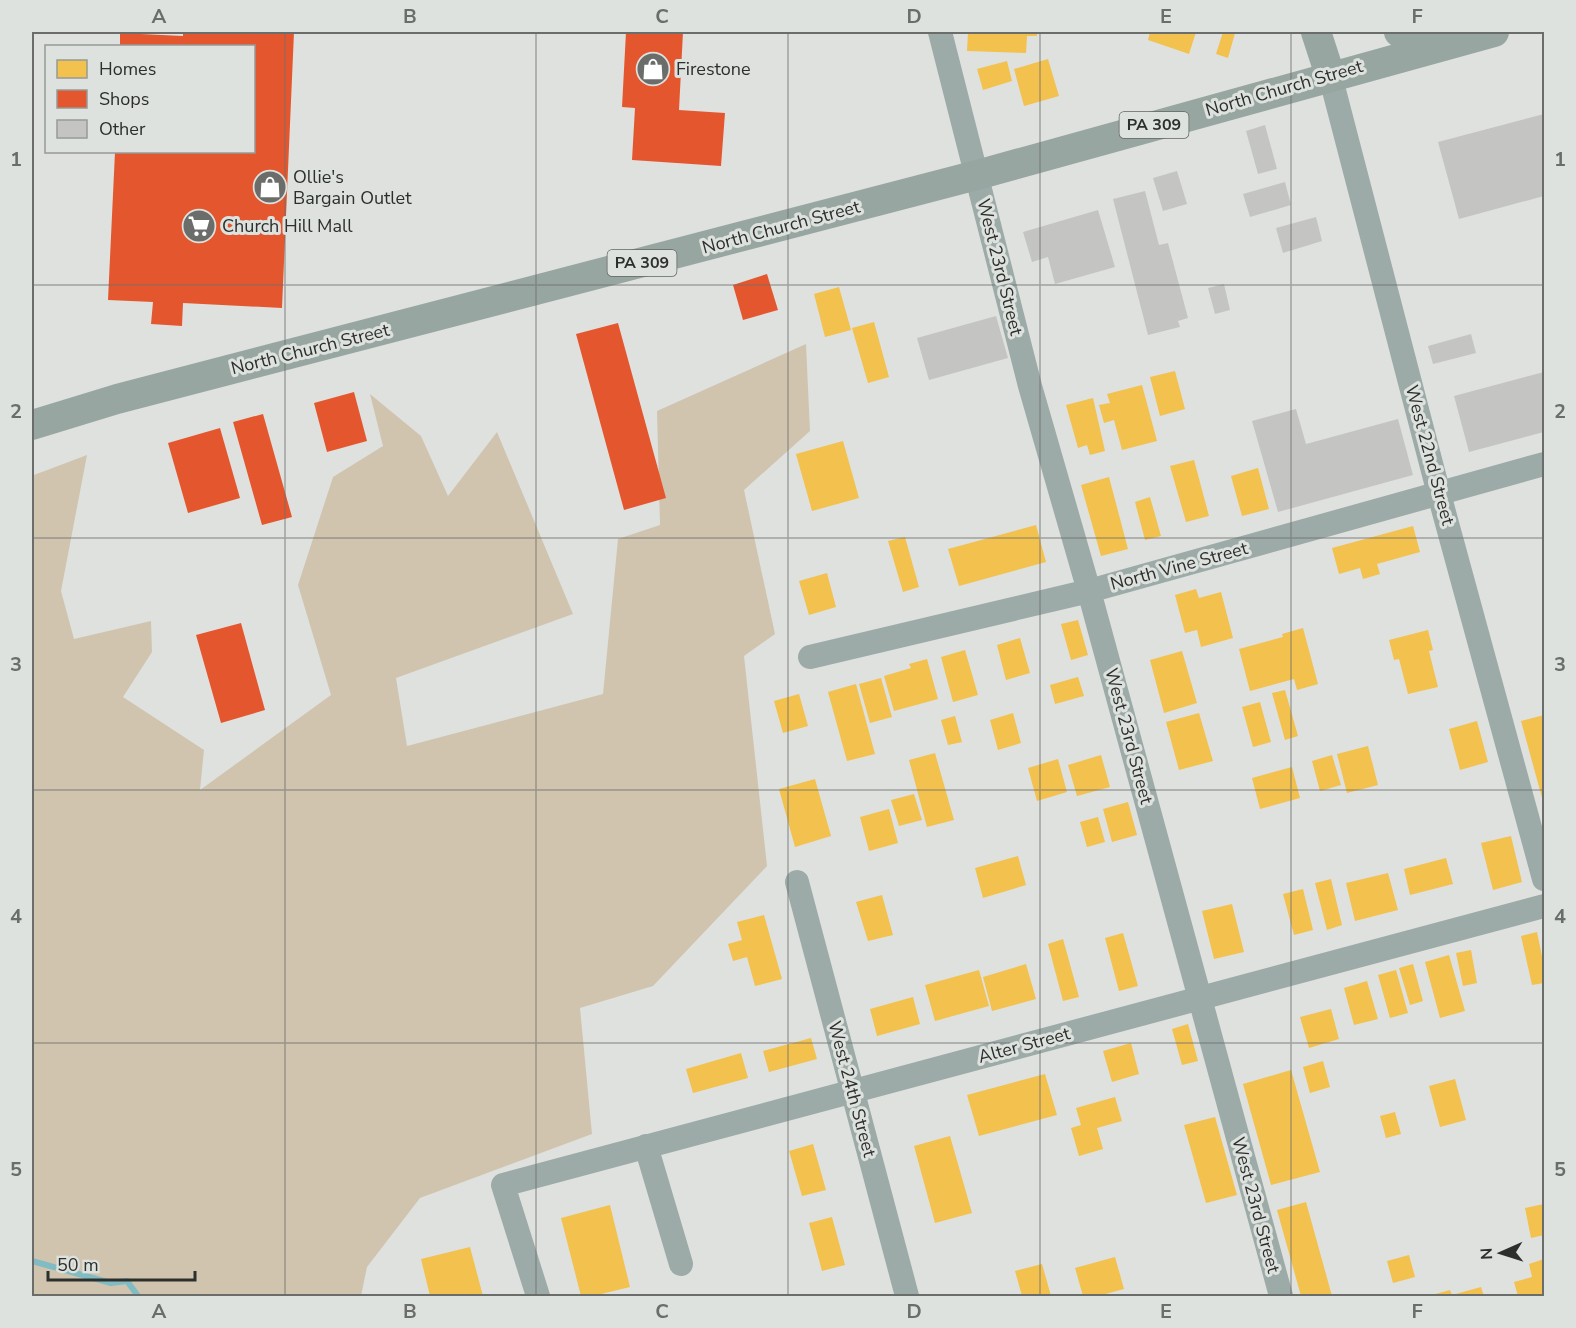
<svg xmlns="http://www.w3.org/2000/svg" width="1576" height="1328" font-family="'Nunito Sans',sans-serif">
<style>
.green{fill:#d0c4af}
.homes{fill:#f2c14e}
.shops{fill:#e4572e}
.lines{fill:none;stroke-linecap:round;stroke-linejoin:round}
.stream{stroke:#81bcc4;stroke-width:6}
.building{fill:#c4c5c3}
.minor{stroke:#9daba8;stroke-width:24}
.major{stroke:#98a6a2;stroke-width:30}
.grid{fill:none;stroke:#6b6d6b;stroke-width:1.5;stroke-opacity:0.55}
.labels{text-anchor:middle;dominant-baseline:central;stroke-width:6;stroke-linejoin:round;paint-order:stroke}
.shield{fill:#dee2de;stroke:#626562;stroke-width:1.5}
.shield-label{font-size:16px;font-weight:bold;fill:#2d2f2d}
.poi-label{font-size:18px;fill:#2d2f2d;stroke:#dee2de;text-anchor:start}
.street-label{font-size:18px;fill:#2d2f2d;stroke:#dee2de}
.neatline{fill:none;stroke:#6b6d6b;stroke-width:2}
.grid-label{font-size:20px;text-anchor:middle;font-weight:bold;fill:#6b6d6b}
</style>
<rect width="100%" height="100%" fill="#dfe1df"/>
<!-- green -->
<path class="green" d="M806,344L810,431L744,490L775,634L744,656L767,866L653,986L580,1008L592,1134L420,1198L367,1267L361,1296H32V569L34,475L87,455L61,591L74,639L151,621L152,652L123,697L204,750L200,790L331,695L298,585L333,477L383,446L370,394L421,436L448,496L497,432L573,614L396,678L407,746L603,694L618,539L660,525L657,411Z"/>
<!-- homes -->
<g class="homes">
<path d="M968,32H1037V36H1027L1026,53L967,51Z"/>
<path d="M1150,32H1196L1189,54L1148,40Z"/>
<path d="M1223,32L1235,33L1228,58L1216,54Z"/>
<path d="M1048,59L1059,96L1024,106L1014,69Z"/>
<path d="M1007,61L1012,81L983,90L977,69Z"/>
<path d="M839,287L851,330L825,337L814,294Z"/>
<path d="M874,322L889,377L868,383L852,328Z"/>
<path d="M1175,371L1185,409L1160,416L1150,377Z"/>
<path d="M1142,385L1157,441L1122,450L1114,420L1104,423L1099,405L1110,403L1107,394Z"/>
<path d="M1093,398L1105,451L1090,455L1087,445L1078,448L1066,405Z"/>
<path d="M843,441L859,498L812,511L796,454Z"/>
<path d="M1194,460L1209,516L1186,522L1170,466Z"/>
<path d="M1258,468L1269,509L1242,516L1231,476Z"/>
<path d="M1109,477L1128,549L1101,556L1081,485Z"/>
<path d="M1150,497L1161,536L1145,540L1135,502Z"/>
<path d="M1036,525L1046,562L959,586L948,549Z"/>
<path d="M1413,526L1420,552L1377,564L1380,574L1363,579L1360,568L1339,574L1332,548Z"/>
<path d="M905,537L919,587L903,592L888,541Z"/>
<path d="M827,573L836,607L809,615L799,581Z"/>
<path d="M1196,589L1199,598L1221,592L1233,638L1201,647L1197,630L1185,633L1175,595Z"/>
<path d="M1078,620L1088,655L1071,660L1061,624Z"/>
<path d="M1303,628L1318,684L1297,690L1294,679L1250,691L1239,649L1283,637L1282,634Z"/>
<path d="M1428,630L1433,650L1429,651L1438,687L1408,694L1399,659L1394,660L1389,640Z"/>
<path d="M1020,638L1030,673L1006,680L997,645Z"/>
<path d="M965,650L978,695L953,702L941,657Z"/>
<path d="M1182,651L1197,703L1164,713L1150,660Z"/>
<path d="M927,659L938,699L894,711L884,676L911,668L909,664Z"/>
<path d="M1078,677L1084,696L1055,704L1050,685Z"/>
<path d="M881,678L892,717L870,723L859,684Z"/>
<path d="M856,684L875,754L847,761L828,692Z"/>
<path d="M1285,690L1298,736L1285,740L1272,693Z"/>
<path d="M799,694L808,726L783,733L774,701Z"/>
<path d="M1260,702L1271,742L1253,747L1242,707Z"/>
<path d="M1013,713L1021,743L998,750L990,720Z"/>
<path d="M1199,713L1213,761L1179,770L1166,722Z"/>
<path d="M1544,715V805L1521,721Z"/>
<path d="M955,716L962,742L948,745L941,720Z"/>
<path d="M1477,721L1488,762L1460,770L1449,729Z"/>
<path d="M1368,746L1378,785L1347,793L1337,754Z"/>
<path d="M935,753L954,820L927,827L909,760Z"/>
<path d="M1101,755L1110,787L1077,796L1068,765Z"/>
<path d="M1332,755L1341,785L1320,791L1312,761Z"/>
<path d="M1058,759L1067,792L1037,801L1028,768Z"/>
<path d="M1292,767L1300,798L1260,809L1252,778Z"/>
<path d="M815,779L831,836L795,847L779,789Z"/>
<path d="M914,794L922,820L899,826L891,800Z"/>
<path d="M1128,802L1137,835L1112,842L1103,809Z"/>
<path d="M889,809L898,843L869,851L860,817Z"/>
<path d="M1098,817L1105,842L1087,847L1080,822Z"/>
<path d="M1511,836L1522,882L1493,890L1481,843Z"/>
<path d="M1018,856L1026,885L983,898L975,868Z"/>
<path d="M1446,858L1453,884L1410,895L1404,869Z"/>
<path d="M1388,873L1398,910L1355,921L1346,883Z"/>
<path d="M1331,879L1342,925L1327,930L1315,883Z"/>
<path d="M1303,889L1313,930L1294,935L1283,894Z"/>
<path d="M882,895L893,935L868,941L856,902Z"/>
<path d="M1232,904L1244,952L1214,959L1202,911Z"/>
<path d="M764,915L782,979L755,986L747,957L733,961L728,944L742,940L737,922Z"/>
<path d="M1537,932L1544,966V983L1532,985L1521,936Z"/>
<path d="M1123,933L1138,986L1119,991L1105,938Z"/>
<path d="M1063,939L1079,997L1063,1001L1048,944Z"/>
<path d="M1471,950L1477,983L1463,986L1456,953Z"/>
<path d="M1449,955L1465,1011L1440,1018L1425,962Z"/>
<path d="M1026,964L1036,999L992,1011L983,977Z"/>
<path d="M1413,964L1423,1001L1410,1005L1399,968Z"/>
<path d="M979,970L989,1006L935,1021L925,985Z"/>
<path d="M1396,970L1408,1013L1390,1018L1378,975Z"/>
<path d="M1367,981L1378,1019L1354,1025L1344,988Z"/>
<path d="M913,997L920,1024L877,1036L870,1009Z"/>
<path d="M1331,1009L1339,1039L1309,1048L1300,1017Z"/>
<path d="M1188,1024L1198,1061L1182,1065L1172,1029Z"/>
<path d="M811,1038L817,1059L769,1072L763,1051Z"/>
<path d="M1131,1043L1139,1074L1112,1082L1103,1051Z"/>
<path d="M741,1053L748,1078L693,1093L686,1069Z"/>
<path d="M1323,1061L1330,1087L1310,1093L1303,1067Z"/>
<path d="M1291,1070L1320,1172L1271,1185L1243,1084Z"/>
<path d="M1045,1074L1057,1115L979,1136L967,1095Z"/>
<path d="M1455,1079L1466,1120L1440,1127L1429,1086Z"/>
<path d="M1115,1097L1122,1121L1097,1128L1103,1149L1079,1156L1071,1128L1081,1125L1076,1108Z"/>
<path d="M1395,1112L1401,1134L1386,1138L1380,1116Z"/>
<path d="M1215,1117L1237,1195L1206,1203L1184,1125Z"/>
<path d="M950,1136L972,1213L935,1223L914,1146Z"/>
<path d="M813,1144L826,1190L802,1196L789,1151Z"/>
<path d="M1306,1202L1332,1296H1301L1277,1210Z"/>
<path d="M1544,1204V1235L1531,1238L1525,1208Z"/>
<path d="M610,1205L630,1287L593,1296H581L561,1218Z"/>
<path d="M832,1217L845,1265L822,1271L809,1223Z"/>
<path d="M470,1247L483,1296H430L421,1259Z"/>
<path d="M1409,1255L1415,1277L1393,1283L1387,1261Z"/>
<path d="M1115,1257L1124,1289L1098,1296H1083L1075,1268Z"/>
<path d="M1544,1259V1296H1518L1514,1282L1532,1277L1529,1264Z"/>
<path d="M1042,1264L1051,1296H1022L1015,1271Z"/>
<path d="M1481,1287L1484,1296H1428L1450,1290L1452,1295Z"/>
</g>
<!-- shops -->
<g class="shops">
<path d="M183,32H294L282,308L183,303L182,326L151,324L153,302L108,300L115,152H254V46H120V33L183,36Z"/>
<path d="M626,32H683L679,110L725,113L721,166L632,160L635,108L622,107Z"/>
<path d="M767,274L778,310L743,320L733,285Z"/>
<path d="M618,323L666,498L624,510L576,334Z"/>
<path d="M354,392L367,441L327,452L314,403Z"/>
<path d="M263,414L292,517L262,525L233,422Z"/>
<path d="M220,428L240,498L188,513L168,443Z"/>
<path d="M241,623L265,710L221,723L196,635Z"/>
</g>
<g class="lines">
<!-- stream -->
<path class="stream" d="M32,1261L111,1283L127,1281L138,1296"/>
</g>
<!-- building -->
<g class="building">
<path d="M1544,114V196L1459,219L1438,142Z"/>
<path d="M1265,125L1277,169L1258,174L1246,131Z"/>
<path d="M1177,171L1187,204L1163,211L1153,178Z"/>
<path d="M1285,182L1291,205L1250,217L1243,194Z"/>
<path d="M1145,191L1159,245L1168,243L1188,318L1178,321L1180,327L1148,335L1113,199Z"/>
<path d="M1098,210L1115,267L1055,284L1048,257L1032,262L1023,232Z"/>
<path d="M1316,217L1322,241L1283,253L1276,228Z"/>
<path d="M1224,284L1230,310L1215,314L1208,288Z"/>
<path d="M996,316L1008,358L929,380L917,338Z"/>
<path d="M1471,334L1476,353L1433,364L1428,346Z"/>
<path d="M1544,372V432L1469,452L1454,396Z"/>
<path d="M1296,409L1306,444L1398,419L1413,475L1278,512L1252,421Z"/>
</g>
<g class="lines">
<!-- minor -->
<g class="minor">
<path d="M940,32L1030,386L1089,591L1281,1296"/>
<path d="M1330,75L1439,494L1544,879"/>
<path d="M810,657L1089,591L1544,464"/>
<path d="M797,882L907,1296"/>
<path d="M646,1146L681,1264"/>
<path d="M538,1296L503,1185L1544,906"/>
</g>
<!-- major -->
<g class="major">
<path d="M1316,32L1330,75"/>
<path d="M1399,32L1438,46"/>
<path d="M32,425L117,399L977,175L1494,32"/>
</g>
</g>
<!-- grid -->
<path class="grid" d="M285,32V1296M536,32V1296M788,32V1296M1040,32V1296M1291,32V1296M32,285H1544M32,538H1544M32,790H1544M32,1043H1544"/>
<!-- icons -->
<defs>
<symbol id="shop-disc" viewBox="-11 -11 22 22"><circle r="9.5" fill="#6b6d6b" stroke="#dee2de"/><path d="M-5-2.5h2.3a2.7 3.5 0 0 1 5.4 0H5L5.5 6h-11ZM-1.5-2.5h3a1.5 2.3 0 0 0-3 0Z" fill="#fff"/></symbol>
<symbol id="supermarket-disc" viewBox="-11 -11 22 22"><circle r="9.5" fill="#6b6d6b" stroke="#dee2de"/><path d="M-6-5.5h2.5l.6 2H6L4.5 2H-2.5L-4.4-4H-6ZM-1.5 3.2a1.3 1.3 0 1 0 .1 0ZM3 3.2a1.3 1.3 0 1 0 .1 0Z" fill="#fff"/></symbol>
</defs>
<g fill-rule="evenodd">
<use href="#shop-disc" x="634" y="50" width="38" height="38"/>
<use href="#shop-disc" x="251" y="168" width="38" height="38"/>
<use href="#supermarket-disc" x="180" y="207" width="38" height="38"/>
</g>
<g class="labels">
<!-- shield labels -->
<g class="shield">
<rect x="1119.5" y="112" width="69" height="26" rx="4.5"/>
<rect x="607.5" y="250" width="69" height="26" rx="4.5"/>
</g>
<g class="shield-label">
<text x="1154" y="125">PA 309</text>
<text x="642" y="263">PA 309</text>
</g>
<!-- poi labels -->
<g class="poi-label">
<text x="676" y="69">Firestone</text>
<text x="293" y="177">Ollie's<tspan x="293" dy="21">Bargain Outlet</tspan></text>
<text x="222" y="226">Church Hill Mall</text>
</g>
<!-- street labels -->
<g class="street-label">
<text transform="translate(1284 88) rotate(-16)">North Church Street</text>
<text transform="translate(781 227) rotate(-15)">North Church Street</text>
<text transform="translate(1000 267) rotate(76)">West 23rd Street</text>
<text transform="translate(310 349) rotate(-14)">North Church Street</text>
<text transform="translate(1430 455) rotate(75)">West 22nd Street</text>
<text transform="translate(1179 566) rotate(-15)">North Vine Street</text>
<text transform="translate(1129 736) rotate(75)">West 23rd Street</text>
<text transform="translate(1024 1045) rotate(-15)">Alter Street</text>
<text transform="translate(852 1089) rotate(75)">West 24th Street</text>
<text transform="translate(1256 1205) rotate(75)">West 23rd Street</text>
</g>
</g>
<!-- border -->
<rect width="1576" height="1328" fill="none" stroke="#dee2de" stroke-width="66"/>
<!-- legend -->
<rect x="45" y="45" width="210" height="108" fill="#dee2de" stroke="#979a97" stroke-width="1.5"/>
<rect x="57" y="60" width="30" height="18" fill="#f2c14e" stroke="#979a97" stroke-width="1.5"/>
<text x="99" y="75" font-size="18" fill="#2d2f2d">Homes</text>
<rect x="57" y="90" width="30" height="18" fill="#e4572e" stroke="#979a97" stroke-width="1.5"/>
<text x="99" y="105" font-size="18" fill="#2d2f2d">Shops</text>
<rect x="57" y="120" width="30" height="18" fill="#c4c5c3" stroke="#979a97" stroke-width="1.5"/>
<text x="99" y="135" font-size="18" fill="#2d2f2d">Other</text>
<!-- north arrow -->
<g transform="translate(1501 1253) rotate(267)" stroke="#dee2de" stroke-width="4.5" paint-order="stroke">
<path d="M0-4.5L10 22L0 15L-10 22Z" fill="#2d2f2d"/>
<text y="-9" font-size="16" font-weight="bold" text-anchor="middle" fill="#2d2f2d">N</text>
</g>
<!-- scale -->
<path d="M48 1271v9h147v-9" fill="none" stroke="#2d2f2d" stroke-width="3"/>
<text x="57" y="1271" font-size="18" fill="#2d2f2d" stroke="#dee2de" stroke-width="4.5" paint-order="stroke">50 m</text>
<rect x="33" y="33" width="1510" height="1262" class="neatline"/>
<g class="grid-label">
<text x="159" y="23">A</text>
<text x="410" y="23">B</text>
<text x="662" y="23">C</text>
<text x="914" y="23">D</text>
<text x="1166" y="23">E</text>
<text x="1417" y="23">F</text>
<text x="16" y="166">1</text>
<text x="1560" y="166">1</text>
<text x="16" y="418">2</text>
<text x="1560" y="418">2</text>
<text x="16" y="671">3</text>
<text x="1560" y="671">3</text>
<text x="16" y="923">4</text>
<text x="1560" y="923">4</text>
<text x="16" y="1176">5</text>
<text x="1560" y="1176">5</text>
<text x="159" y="1318">A</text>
<text x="410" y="1318">B</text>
<text x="662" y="1318">C</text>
<text x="914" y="1318">D</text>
<text x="1166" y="1318">E</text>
<text x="1417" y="1318">F</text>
</g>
</svg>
